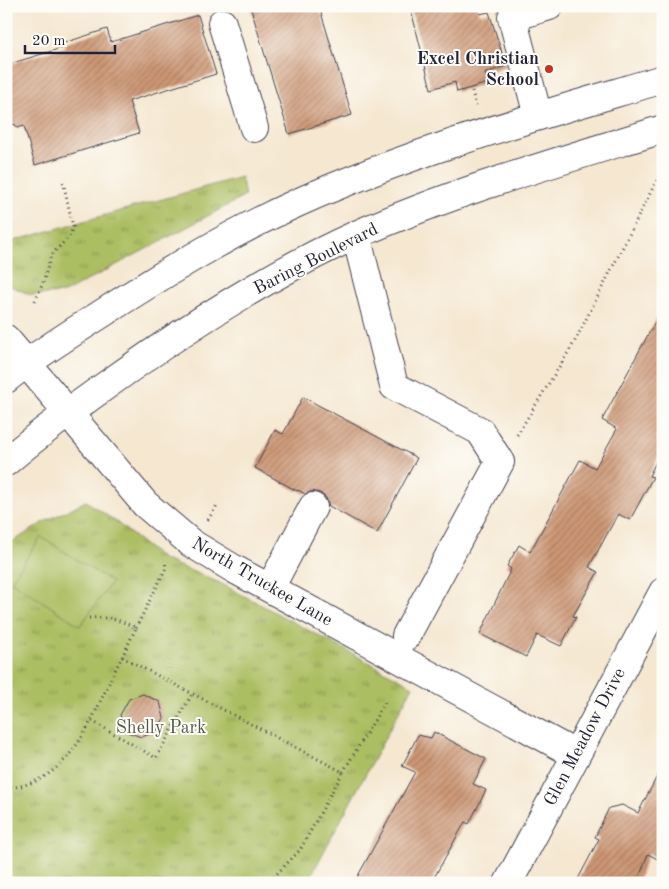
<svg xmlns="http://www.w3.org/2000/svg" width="669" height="889" font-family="'Old Standard TT',serif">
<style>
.grass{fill:url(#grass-tufts);stroke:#67704e}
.pitch{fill:#acbe62;stroke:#67704e}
.building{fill:url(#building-hatch)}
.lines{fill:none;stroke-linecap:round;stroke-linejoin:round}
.minor-casing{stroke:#424051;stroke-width:30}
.major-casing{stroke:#424051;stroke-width:30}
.path{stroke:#424051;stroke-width:3;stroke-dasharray:1 4;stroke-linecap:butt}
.minor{stroke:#fff;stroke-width:28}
.major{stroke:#fff;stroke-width:28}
.poi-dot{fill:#c8321e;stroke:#fdfcf7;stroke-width:2}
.labels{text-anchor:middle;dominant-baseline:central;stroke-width:4;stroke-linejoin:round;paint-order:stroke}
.poi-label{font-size:18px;font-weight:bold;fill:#22223b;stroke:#fdfcf7;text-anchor:end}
.street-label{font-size:18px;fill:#22223b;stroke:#fdfcf7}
.park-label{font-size:18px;fill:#525949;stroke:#fdfcf7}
</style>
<defs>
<pattern id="grass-tufts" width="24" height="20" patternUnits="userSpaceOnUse" patternTransform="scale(1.25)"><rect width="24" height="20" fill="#acbe62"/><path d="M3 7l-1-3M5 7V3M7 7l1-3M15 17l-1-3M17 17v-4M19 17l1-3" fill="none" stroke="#8c9a52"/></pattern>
<pattern id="building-hatch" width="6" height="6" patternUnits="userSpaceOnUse" patternTransform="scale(1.25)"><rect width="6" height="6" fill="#cd9775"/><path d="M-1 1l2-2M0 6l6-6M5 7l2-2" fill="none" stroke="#a67b61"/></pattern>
</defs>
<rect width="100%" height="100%" fill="#fdfcf7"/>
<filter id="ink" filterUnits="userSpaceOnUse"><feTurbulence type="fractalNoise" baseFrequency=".02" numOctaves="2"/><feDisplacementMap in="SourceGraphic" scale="10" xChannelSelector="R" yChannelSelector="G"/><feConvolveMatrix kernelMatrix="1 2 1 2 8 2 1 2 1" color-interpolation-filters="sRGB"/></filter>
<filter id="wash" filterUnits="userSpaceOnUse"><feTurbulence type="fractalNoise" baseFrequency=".0096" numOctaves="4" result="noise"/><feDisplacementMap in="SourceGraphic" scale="20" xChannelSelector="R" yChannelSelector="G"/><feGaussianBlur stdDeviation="1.12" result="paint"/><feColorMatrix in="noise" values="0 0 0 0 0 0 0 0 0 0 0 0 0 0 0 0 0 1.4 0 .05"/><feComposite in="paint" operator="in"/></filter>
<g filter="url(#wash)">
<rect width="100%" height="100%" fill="#f5e7d0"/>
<!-- grass -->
<g class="grass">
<path d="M241,177L245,196L64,293L31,295L6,284V243Z"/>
<path d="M86,501L115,521L162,559L220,583L413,686L307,883H6V546L44,522Z"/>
</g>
<!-- pitch -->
<path class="pitch" d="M41,537L112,582L80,626L11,581Z"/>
<g id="blocks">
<!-- building -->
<g class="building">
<path d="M250,6H319L352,115L289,134Z"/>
<path d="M410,6H477L480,14L489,12L506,66L485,73L488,83L457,92L455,82L431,89Z"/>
<path d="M198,15L216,74L129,101L139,133L35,165L24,126L17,128L15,124L6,127V65L65,47L64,43L107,29L111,42Z"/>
<path d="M663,307V448L649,476L653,477L630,520L618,514L589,567L598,572L573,616L576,617L561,646L537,635L526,657L480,634L511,569L507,566L519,545L530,552L580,460L595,468L617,429L602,420Z"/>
<path d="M303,397L417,458L377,533L329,506L326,498L320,493L312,491L305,494L298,490L297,491L255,468L275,430L283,434Z"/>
<path d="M143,694L160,702L164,718L156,732L141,737L125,731L120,715L129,699Z"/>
<path d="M434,732L486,759L473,784L486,790L469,824L465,822L431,883H354L415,772L402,766L418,735L431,738Z"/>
<path d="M663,765V862L648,854L637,883H576L599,839L595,837L609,808L622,805L638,813Z"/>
</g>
</g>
</g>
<g filter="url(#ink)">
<use href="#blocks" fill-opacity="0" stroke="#424051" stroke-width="1"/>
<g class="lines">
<defs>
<g id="minor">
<path d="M222,23L254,128"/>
<path d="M538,116L512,17L549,6"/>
<path d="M356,235L394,386L480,431L500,462L406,636"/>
<path d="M6,339L145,504L191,543L234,569L575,754"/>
<path d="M270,588L313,507"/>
<path d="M508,883L663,592"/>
</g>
<g id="major">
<path d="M6,379C37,354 72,333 106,311C167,272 230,233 297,203C415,150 539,116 663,79"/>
<path d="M6,462C38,434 73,409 108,384C186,328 269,274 356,235C455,191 560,161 663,129"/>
</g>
</defs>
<!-- minor casing -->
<use href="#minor" class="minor-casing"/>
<!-- major casing -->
<use href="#major" class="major-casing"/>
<!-- path -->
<g class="path">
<path d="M472,91L476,106"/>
<path d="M35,301L43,283L51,255L69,237L73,227L63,181"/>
<path d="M517,435L574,343L663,168"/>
<path d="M208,520L217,505"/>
<path d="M89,618C107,617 119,619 136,628L122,657"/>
<path d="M136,628L166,568L165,561"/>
<path d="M92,721L156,758L192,694"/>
<path d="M343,772L386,701"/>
<path d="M6,788C76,784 94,708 122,657L343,772L300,850L268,883"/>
</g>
<!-- minor -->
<use href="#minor" class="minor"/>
<!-- major -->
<use href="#major" class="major"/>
</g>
</g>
<!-- markers -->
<circle class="poi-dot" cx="549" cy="69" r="5"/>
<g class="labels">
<!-- poi labels -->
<g class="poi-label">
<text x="539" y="59">Excel Christian<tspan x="539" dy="21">School</tspan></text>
</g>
<!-- street labels -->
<g class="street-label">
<text transform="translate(316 259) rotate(-27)">Baring Boulevard</text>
<text transform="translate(262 582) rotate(30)">North Truckee Lane</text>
<text transform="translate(585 737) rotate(-62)">Glen Meadow Drive</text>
</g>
<!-- park labels -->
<g class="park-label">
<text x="161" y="728">Shelly Park</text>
</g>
</g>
<!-- margin -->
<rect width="669" height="889" fill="none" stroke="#fdfcf7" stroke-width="25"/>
<!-- scale -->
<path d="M25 45v8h90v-8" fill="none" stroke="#22223b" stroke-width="2.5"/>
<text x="32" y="45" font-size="15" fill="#22223b" stroke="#fdfcf7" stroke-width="4" paint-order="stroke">20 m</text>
</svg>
